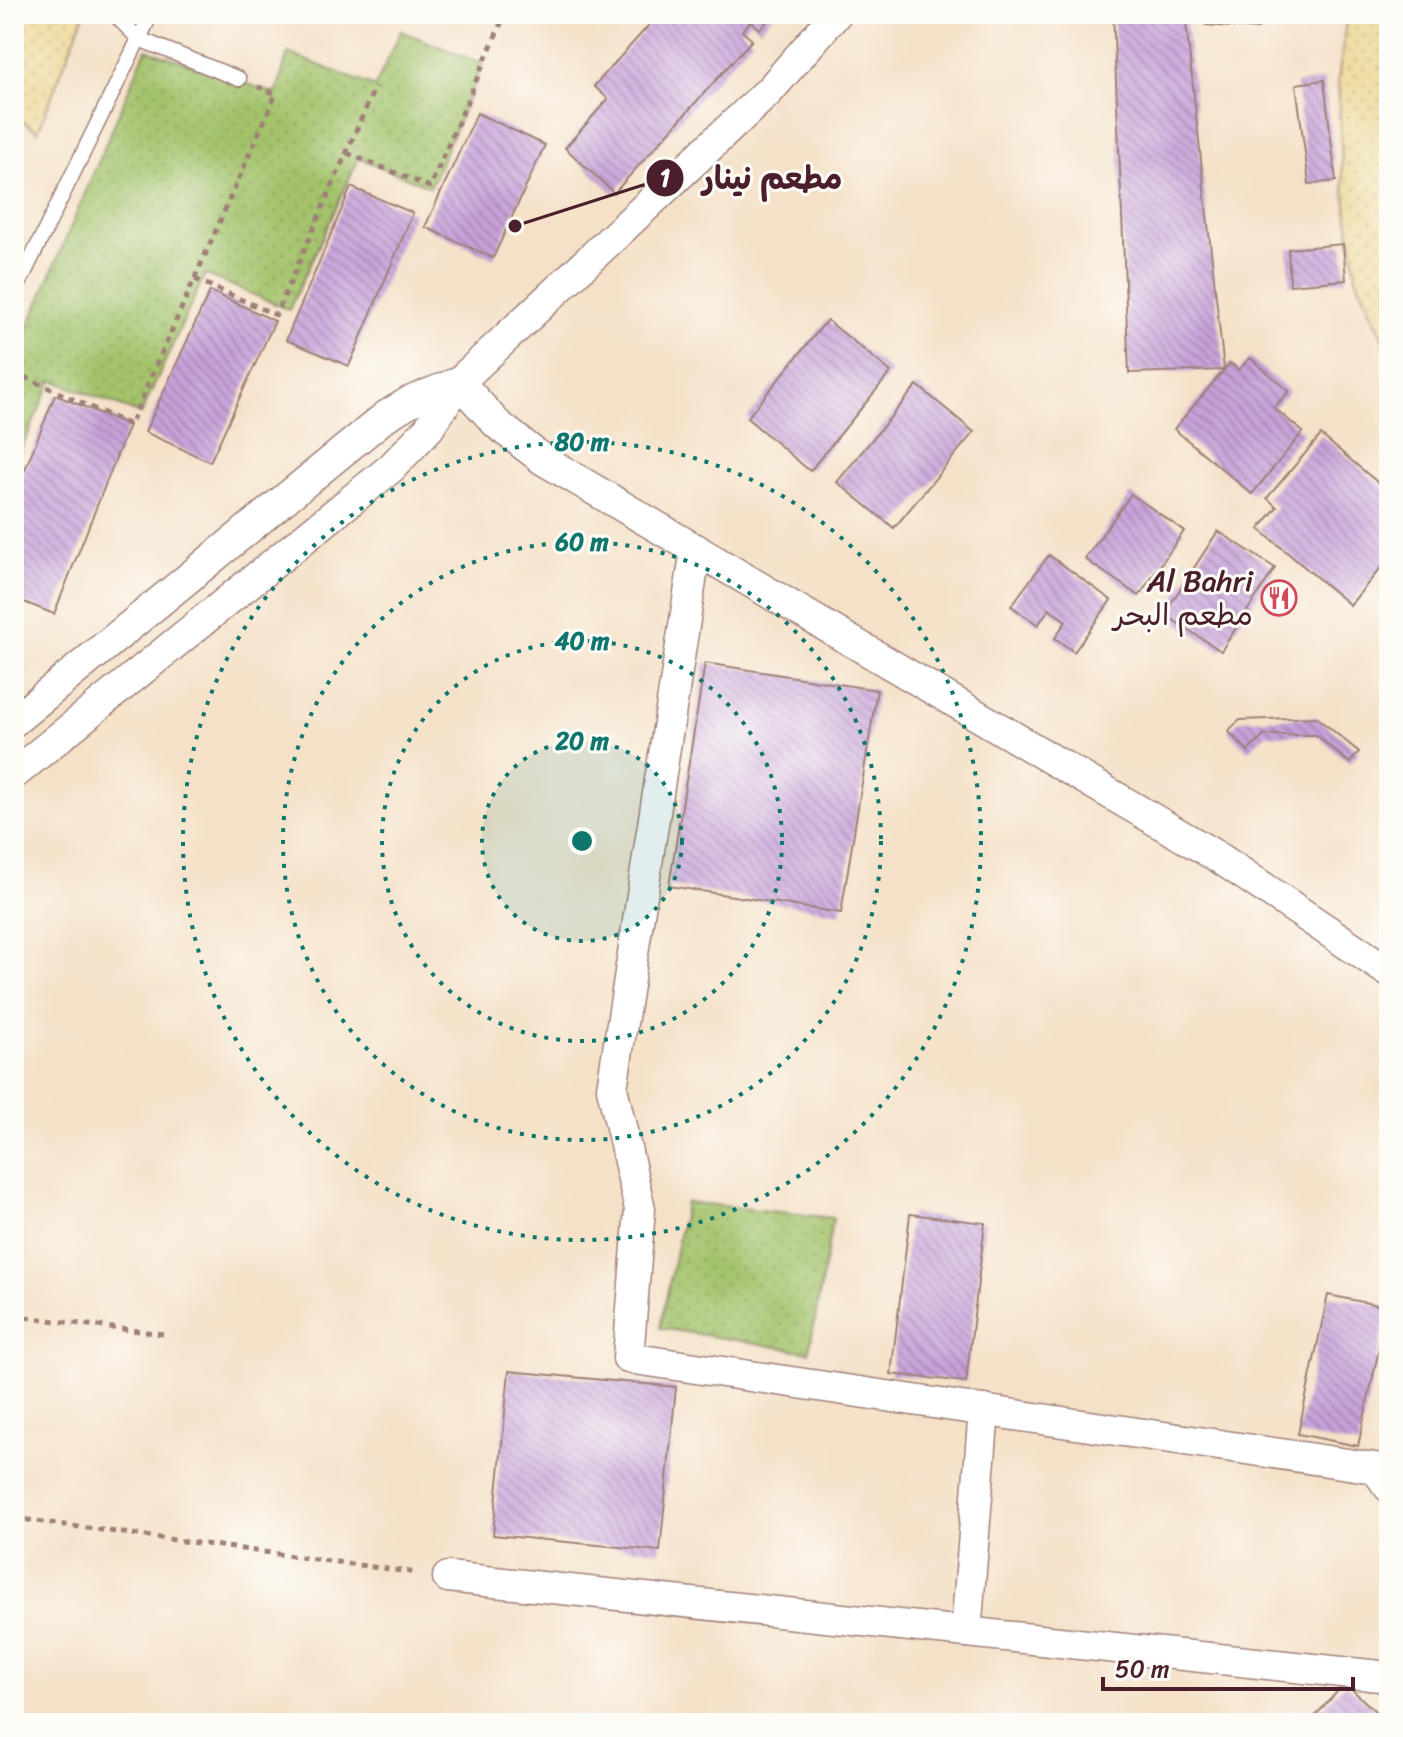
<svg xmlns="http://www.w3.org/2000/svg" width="1403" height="1737" font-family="Sriracha,'Playpen Sans Arabic',sans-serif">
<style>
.grass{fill:url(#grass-dots);stroke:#76704a;stroke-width:2}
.sand{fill:url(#sand-dots);stroke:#9c7c64;stroke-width:2}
.building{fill:url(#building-back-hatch)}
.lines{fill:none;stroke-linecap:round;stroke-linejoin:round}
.lane-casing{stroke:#9f8079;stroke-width:17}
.street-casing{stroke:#9f8079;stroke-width:33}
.path{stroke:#9f8079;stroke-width:5;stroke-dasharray:6 6;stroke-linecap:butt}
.lane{stroke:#fff;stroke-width:14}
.street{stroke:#fff;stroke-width:30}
.ring{fill:none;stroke:#0f766e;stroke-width:4;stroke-dasharray:4 8}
.labels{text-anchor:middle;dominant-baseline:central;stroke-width:6;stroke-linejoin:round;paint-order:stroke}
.poi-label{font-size:30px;fill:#4a1f2b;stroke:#fdfcf7;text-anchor:end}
.centre{fill:#0f766e;stroke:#fdfcf7;stroke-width:4}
.ring-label{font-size:24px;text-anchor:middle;font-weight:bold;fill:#0f766e;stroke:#fdfcf7;stroke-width:6;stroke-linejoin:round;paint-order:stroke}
.leader{fill:none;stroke:#4a1f2b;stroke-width:3}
.callout-dot{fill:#4a1f2b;stroke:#fdfcf7;stroke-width:3}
.mark-label{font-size:24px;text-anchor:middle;font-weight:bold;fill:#fff}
.callout-label{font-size:32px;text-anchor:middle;font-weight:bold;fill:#4a1f2b;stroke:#fdfcf7;stroke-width:6;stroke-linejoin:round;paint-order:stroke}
</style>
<defs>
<pattern id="grass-dots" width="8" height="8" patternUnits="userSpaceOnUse" patternTransform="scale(2)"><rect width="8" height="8" fill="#a3c26a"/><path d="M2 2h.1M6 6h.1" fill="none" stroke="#8ea65c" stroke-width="1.8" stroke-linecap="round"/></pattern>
<pattern id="sand-dots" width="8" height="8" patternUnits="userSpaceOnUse" patternTransform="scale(2)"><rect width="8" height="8" fill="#eeda9e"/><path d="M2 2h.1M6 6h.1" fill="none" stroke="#cebb88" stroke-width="1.8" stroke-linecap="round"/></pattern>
<pattern id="building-back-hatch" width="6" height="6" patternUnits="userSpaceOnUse" patternTransform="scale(2)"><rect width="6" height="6" fill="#c6a1d9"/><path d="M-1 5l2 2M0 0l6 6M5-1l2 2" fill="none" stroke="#a383b0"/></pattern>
</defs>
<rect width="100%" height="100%" fill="#fdfcf7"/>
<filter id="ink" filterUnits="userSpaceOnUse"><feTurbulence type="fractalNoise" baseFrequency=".0125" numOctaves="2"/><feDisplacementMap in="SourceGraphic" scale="16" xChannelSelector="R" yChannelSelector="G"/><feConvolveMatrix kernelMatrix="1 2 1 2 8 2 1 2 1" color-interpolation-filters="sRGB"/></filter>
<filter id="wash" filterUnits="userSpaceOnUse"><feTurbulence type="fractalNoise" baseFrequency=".006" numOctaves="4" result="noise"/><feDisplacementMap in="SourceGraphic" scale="32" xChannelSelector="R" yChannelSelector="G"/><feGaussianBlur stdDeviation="1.8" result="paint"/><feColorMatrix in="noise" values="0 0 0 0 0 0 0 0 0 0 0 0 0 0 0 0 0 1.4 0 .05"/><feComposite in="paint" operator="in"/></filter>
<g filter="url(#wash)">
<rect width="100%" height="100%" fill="#f4e1c7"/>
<!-- grass -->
<g class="grass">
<path d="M401,31L483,64L430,187L359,158L289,310L205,274L141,414L52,380L14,466V361L146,49L276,94L288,53L375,87Z"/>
<path d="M686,1202L833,1218L809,1352L660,1328Z"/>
</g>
<!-- sand -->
<g class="sand">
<path d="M14,14H84L38,131L14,116Z"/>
<path d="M1347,14H1389V353L1356,277L1343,180L1338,81Z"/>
</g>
<g id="blocks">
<!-- building -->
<g class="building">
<path d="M659,14H774L760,29L751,21L742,31L752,40L614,193L565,148L608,99L594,86Z"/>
<path d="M1113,14H1185L1224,370L1129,373Z"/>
<path d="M1190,14H1261L1258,29L1206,25Z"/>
<path d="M1324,80L1336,181L1309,184L1296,84Z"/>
<path d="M477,113L545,145L493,258L425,227Z"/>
<path d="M351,187L413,213L349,366L286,340Z"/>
<path d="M1343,244L1346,280L1290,285L1288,249Z"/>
<path d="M210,291L275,321L210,462L145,432Z"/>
<path d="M827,320L891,372L810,471L747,418Z"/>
<path d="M1250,358L1289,391L1274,408L1303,432L1252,494L1174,429L1230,363L1239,370Z"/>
<path d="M917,385L974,432L894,528L837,482Z"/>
<path d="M55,395L129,425L54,614L14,598V497Z"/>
<path d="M1321,435L1389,492V558L1350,605L1259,529L1277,507L1267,498Z"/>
<path d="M1131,494L1184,531L1139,596L1085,559Z"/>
<path d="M1218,531L1275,568L1221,651L1164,614Z"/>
<path d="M1049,555L1111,600L1074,652L1055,638L1066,621L1049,609L1038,625L1011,606Z"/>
<path d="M705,663L877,690L841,913L669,886Z"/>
<path d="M1316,717L1359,752L1350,763L1316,735H1265L1248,751L1228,731L1240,720Z"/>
<path d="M910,1214L985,1223L966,1382L891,1374Z"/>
<path d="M1328,1295L1388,1307L1358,1446L1298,1434Z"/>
<path d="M509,1371L676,1387L660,1551L493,1535Z"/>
<path d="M1345,1683L1388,1723H1309Z"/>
</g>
</g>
</g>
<g filter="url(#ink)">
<use href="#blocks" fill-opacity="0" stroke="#9f8079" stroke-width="2"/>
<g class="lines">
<defs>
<g id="lane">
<path d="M114,14L139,39L239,79"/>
<path d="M14,294L151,14"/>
</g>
<g id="street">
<path d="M459,382L497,424L542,459L1221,859L1389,972"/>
<path d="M696,549L612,1088L640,1209L628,1358L1375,1468L1389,1487"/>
<path d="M14,721L386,416L409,402L459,382"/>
<path d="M14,774L391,468L429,428L459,382L769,91L836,14"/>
<path d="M448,1577L1389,1677"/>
<path d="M966,1632L984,1410"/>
</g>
</defs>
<!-- lane casing -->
<use href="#lane" class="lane-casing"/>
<!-- street casing -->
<use href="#street" class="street-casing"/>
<!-- path -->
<g class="path">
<path d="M600,14L620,23L623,14"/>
<path d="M347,153L430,187L505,14"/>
<path d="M195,279L276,315L375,87"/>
<path d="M14,372L130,425L276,94L258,87"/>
<path d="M14,1318L24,1317L163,1334"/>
<path d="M14,1518L417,1573"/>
</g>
<!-- lane -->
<use href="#lane" class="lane"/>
<!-- street -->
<use href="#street" class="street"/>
</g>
</g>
<!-- distance rings -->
<circle cx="582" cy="841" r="100" fill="#0f766e" fill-opacity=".12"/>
<g class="ring">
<circle cx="582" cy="841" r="100"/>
<circle cx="582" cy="841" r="200"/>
<circle cx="582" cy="841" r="299"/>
<circle cx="582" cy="841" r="399"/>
</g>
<!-- icons -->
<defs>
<symbol id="restaurant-ring" viewBox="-11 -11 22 22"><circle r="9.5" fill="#fdfcf7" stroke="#d1495b" stroke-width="1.5"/><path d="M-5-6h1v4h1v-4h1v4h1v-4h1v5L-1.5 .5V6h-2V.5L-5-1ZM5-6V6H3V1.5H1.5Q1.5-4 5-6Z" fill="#d1495b"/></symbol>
</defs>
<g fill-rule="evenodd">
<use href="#restaurant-ring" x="1259" y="578" width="40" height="40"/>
</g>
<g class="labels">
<!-- poi labels -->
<g class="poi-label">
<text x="1253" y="581">Al Bahri<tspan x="1253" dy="34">مطعم البحر</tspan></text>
</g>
</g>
<circle cx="582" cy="841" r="12" class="centre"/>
<g class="ring-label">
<text x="582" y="450">80 m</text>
<text x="582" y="550">60 m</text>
<text x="582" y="649">40 m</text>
<text x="582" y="749">20 m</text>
</g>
<!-- callouts -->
<path class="leader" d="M515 226L665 178"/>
<g class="callout-dot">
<circle cx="515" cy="226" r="8"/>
<circle cx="665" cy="178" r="20"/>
</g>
<g class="mark-label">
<text x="665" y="186">1</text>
</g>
<g class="callout-label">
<text x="772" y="189">مطعم نينار</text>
</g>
<!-- margin -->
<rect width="1403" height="1737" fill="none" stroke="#fdfcf7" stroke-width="48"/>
<!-- scale -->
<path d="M1103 1677v12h250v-12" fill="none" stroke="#4a1f2b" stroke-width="4"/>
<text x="1115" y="1677" font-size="24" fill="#4a1f2b" stroke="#fdfcf7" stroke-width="6" paint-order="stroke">50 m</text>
</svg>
